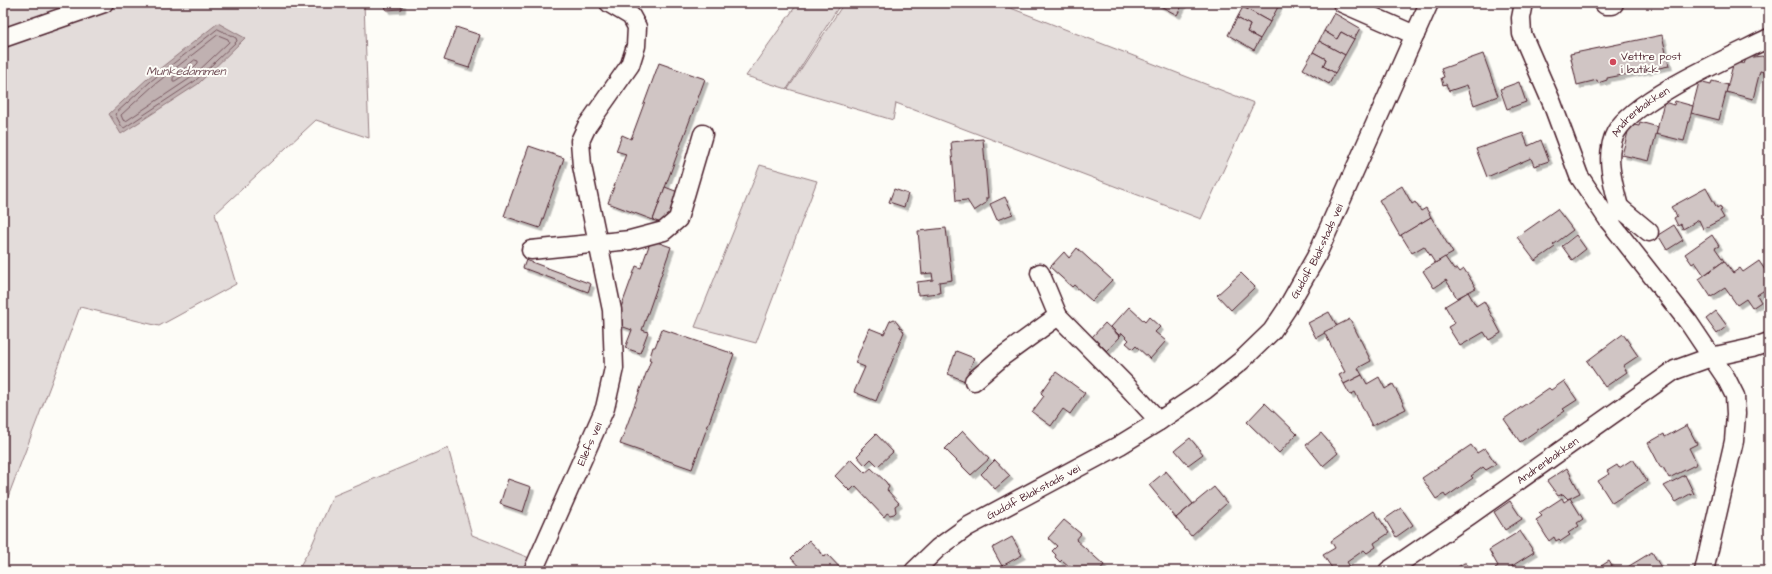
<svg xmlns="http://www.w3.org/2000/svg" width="1772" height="574" font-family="'Architects Daughter',sans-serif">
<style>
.green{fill:#e3dcda;stroke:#967e82}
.water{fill:#c0b1b1;stroke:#91777b}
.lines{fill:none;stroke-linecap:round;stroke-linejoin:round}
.shore{stroke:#795961;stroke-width:1}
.building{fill:#d0c5c4;stroke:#4a1f2b;filter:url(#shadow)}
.minor-casing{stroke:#4a1f2b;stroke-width:21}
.major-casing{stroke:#4a1f2b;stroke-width:25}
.minor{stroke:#fdfcf7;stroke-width:18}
.major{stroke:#fdfcf7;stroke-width:22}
.poi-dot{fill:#d1495b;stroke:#fdfcf7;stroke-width:1.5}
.labels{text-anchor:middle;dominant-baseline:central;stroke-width:4;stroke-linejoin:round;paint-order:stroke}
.poi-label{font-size:11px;fill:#4a1f2b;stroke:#fdfcf7;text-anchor:start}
.street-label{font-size:11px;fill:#4a1f2b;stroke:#fdfcf7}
.water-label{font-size:12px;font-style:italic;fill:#73525a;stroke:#fdfcf7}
</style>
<defs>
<filter id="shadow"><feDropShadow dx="3.5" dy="3.5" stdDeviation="0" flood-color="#0004"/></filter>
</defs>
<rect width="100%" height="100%" fill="#fdfcf7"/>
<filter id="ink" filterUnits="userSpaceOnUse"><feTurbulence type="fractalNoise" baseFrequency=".025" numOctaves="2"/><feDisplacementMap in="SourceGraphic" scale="8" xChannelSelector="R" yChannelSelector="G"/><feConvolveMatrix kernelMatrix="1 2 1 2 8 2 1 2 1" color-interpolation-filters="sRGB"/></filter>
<g filter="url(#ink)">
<!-- green -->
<g class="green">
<path d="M3,3H364L369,138L316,120L215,214L236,284L159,326L80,307L3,510Z"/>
<path d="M798,3H841L787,89L746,76Z"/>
<path d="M844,3H998L1254,103L1201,219L896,103L893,120L788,89Z"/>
<path d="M760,165L817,181L756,343L695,327Z"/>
<path d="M448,448L472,535L537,561L533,571H297L311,547L333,496Z"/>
</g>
<!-- water -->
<path class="water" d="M218,23L245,38L198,84L121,134L109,114L148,78Z"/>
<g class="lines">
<!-- shore -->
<g class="shore">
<path d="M218,29L236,38L237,41L195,81L124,128L122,127L115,114L151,81Z"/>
<path d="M218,35L228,39L229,42L192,77L126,121L123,120L121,115L154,85Z"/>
<path d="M195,60L198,61V63L189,72L175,81H173V78Z"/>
</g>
</g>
<!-- building -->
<g class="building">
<path d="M385,3H402V9L386,10Z"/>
<path d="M1155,3H1181L1183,4L1177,15Z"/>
<path d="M1245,3H1258L1262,5L1263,3H1275L1279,5L1270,22L1243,7Z"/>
<path d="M1243,7L1270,22L1260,39L1247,32L1250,25L1237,18Z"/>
<path d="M1334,13L1360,28L1354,39L1341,32L1337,39L1324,31Z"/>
<path d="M1237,18L1250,25L1247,32L1260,39L1254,50L1228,35Z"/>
<path d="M456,27L480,35L469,68L444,60Z"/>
<path d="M1324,31L1337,39L1341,32L1354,39L1345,55L1319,41Z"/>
<path d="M1662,35L1669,66L1607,78V80L1598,83L1597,80L1577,85L1570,54Z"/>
<path d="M1319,41L1345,55L1335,73L1323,66L1326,59L1313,52Z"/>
<path d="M1313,52L1326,59L1323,66L1335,73L1329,84L1303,69Z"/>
<path d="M1483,54L1498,96L1474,105L1467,85L1449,91L1446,84L1443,85L1441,78L1444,77L1441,69Z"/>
<path d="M1747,56L1754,57L1762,56L1769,60V73L1760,71L1753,99L1726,92L1734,61L1744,64Z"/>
<path d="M659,63L705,79L653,220L608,203L626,154L616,151L622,135L631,139Z"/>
<path d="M1712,81L1728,85L1719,120L1691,113L1699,82L1711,85Z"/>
<path d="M1519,82L1526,102L1507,109L1500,89Z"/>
<path d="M1675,101L1693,106L1684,141L1656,134L1664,102L1674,105Z"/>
<path d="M1640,122L1658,127L1649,161L1622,155L1630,124L1639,126Z"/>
<path d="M1523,133L1528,146L1541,140L1549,161L1534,166L1531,158L1487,177L1476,149Z"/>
<path d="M983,139L988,198H986V203L974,211L967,200L956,201L951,142Z"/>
<path d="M529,146L564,158L540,228L504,216Z"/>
<path d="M1402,186L1412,204L1415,202L1421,211L1426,208L1431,217L1400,236L1379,200Z"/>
<path d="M665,187L678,192L666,225L653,220Z"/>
<path d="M1706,188L1717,208L1720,206L1722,210L1720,211L1724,218L1703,229L1699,220L1683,229L1681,224L1678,226L1674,218L1677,216L1671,207Z"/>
<path d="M894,189L908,194L904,207L889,202Z"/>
<path d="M1005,197L1013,214L997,220L990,204Z"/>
<path d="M1557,209L1573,230L1553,245L1555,247L1535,261L1517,237Z"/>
<path d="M1431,217L1453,253L1435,263L1424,246L1412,253L1401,235Z"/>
<path d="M1674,225L1683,240L1667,250L1658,235Z"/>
<path d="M946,228L952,280L939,282L940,293L918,295L917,282L933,280L932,273L922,274L918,231Z"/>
<path d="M1576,235L1586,249L1572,260L1562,246Z"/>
<path d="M1712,235L1719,246L1715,248L1724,261L1704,275L1695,262L1692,264L1685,254Z"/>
<path d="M651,240L671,247L642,330L648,332L640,353L625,348L632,330L615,324L636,266L641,268Z"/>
<path d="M1077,248L1112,280L1092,301L1074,285L1072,287L1050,267L1064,252L1069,258Z"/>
<path d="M1445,257L1454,270L1457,268L1460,272L1464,269L1476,288L1457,298L1446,280L1434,288L1423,271Z"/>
<path d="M526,260L591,284L588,292L523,268Z"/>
<path d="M1724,261L1733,273L1740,268L1743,272L1759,261L1769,276V287L1757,295L1761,302L1752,308L1746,299L1737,305L1725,288L1711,297L1699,279Z"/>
<path d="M1241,273L1255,287L1231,310L1217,295Z"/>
<path d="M1468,292L1476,306L1484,301L1501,333L1489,340L1484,332L1460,346L1448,327L1455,323L1445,306Z"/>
<path d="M1129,307L1145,322L1149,317L1160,327L1155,332L1166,341L1150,359L1136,346L1133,349L1126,343L1129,340L1122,333L1120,336L1111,327Z"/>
<path d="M1716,311L1727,326L1717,334L1706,319Z"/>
<path d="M1329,312L1337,326L1316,338L1308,323Z"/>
<path d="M894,319L904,332L876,401L854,392L865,367L855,363L869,328L884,334L890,321Z"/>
<path d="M1350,319L1371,361L1358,368L1362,375L1344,384L1339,375L1345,372L1324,332Z"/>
<path d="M1105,323L1120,337L1107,351L1092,337Z"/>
<path d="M662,329L734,354L692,469L620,444L651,360H649L653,347H655Z"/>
<path d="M1623,334L1638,356L1623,366L1627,372L1605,387L1587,361Z"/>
<path d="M956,351L974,358L965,381L948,374Z"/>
<path d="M1056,372L1085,393L1070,414L1063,409L1051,426L1032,412L1044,396L1041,393Z"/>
<path d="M1362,375L1367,384L1379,377L1385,389L1393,384L1406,409L1372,426L1355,392L1350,395L1344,384Z"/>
<path d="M1564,381L1577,400L1563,409L1565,411L1520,442L1504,419L1549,388L1551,390Z"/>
<path d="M1265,403L1297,434L1279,453L1247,422Z"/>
<path d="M1687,425L1697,444L1689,448L1697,464L1669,478L1663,467L1661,468L1648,443L1664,434L1665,437Z"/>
<path d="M963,431L989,459L971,475L945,449Z"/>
<path d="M1321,433L1338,453L1323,466L1306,445Z"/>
<path d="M876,434L893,452L878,466L871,459L865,465L857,456L863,450L861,449Z"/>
<path d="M1190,438L1203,454L1188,465L1175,450Z"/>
<path d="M1471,445L1477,453L1485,448L1496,464L1486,470L1483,467L1471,476L1473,478L1446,497L1444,494L1436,499L1422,478Z"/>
<path d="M851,459L865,473L871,468L886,482L889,487L887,490L899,503L895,506L896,512L894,514L890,515L887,513L884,517L855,486L850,491L835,476Z"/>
<path d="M1633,459L1647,481L1612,503L1598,481L1609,474L1607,471L1617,465L1619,468Z"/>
<path d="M995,460L1010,476L995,489L981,474Z"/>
<path d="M1567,468L1580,493L1568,499L1563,494L1558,496L1547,481Z"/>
<path d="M1166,471L1193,504L1176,518L1149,485Z"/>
<path d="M1685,475L1694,494L1691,495L1690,494L1676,502L1664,486Z"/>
<path d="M508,479L531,487L523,512L500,504Z"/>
<path d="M1214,487L1227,503L1191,536L1176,518Z"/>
<path d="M1562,498L1564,502L1570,498L1583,519L1577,523L1579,526L1568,533L1570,535L1561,541L1559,539L1556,541L1554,537L1549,541L1536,520L1542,516L1539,513Z"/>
<path d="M1510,501L1522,519L1505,530L1494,512Z"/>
<path d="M1401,508L1413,525L1396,537L1385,519Z"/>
<path d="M1374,511L1389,533L1374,543L1376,547L1367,553L1364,550L1347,562L1349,565L1340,571H1334L1323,555L1335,548L1331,541Z"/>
<path d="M1064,520L1081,534L1076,540L1104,565L1099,571H1066L1070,567L1062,560L1060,562L1055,557L1056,555L1052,551L1057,546L1048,538Z"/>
<path d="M1520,531L1534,552L1512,566L1513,569L1510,571H1496L1495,568L1498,566L1489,550Z"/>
<path d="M1012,537L1022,555L1002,566L992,548Z"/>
<path d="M809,540L825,557L827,554L843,571H803L791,558Z"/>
<path d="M1652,552L1663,571H1621Z"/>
<path d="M1609,561L1615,571H1593Z"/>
<path d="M1464,563H1466L1471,570L1469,571H1452Z"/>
</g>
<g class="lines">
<defs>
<g id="minor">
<path d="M1342,3L1415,35"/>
<path d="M1524,3L1521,18L1522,34L1552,103L1579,176L1609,221L1689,323L1726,378L1735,396L1736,414L1734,441L1704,571"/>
<path d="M3,38L104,3"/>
<path d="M1619,207L1649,232"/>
<path id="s1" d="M1609,221L1619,207C1613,184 1604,154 1616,132C1635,98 1733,56 1769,38"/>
<path d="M531,250L630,240L664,231L678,219L703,134"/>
<path d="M1040,273L1058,316L1125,384L1159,421"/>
<path d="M974,381L1003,356L1058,316"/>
<path id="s2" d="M533,571L605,408L614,368L612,310L582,166L580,141L587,126L630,65L636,46L637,27L631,16L609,3"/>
<path id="s3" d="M914,571L938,548L967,527L1120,445L1159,421L1205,390L1241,361L1272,331L1286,310L1316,257L1429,3"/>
<path id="s4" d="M1388,571L1470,515L1675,370L1711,357L1752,348L1769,342"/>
</g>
<path id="major" d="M1606,3H1612"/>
</defs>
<!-- minor casing -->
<use href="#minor" class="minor-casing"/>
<!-- major casing -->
<use href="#major" class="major-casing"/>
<!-- minor -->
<use href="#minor" class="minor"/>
<!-- major -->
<use href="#major" class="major"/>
</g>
</g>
<!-- markers -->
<circle class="poi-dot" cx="1613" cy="62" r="4"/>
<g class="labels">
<!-- poi labels -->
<g class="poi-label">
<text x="1621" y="56">Vettre post<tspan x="1621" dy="13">i butikk</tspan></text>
</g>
<!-- street labels -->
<g class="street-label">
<text stroke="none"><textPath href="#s1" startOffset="126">Andrenbakken</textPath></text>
<text stroke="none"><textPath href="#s3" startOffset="525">Gudolf Blakstads vei</textPath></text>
<text stroke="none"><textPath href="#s2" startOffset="139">Ellefs vei</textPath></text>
<text stroke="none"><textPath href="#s4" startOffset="194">Andrenbakken</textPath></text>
<text stroke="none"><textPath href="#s3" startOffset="144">Gudolf Blakstads vei</textPath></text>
</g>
<!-- water labels -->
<g class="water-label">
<text x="186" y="71">Munkedammen</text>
</g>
</g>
<!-- margin -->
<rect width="1772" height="574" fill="none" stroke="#fdfcf7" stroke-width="16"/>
<rect x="8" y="8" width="1756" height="558" fill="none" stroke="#4a1f2b" stroke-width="1.5" filter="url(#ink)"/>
</svg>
